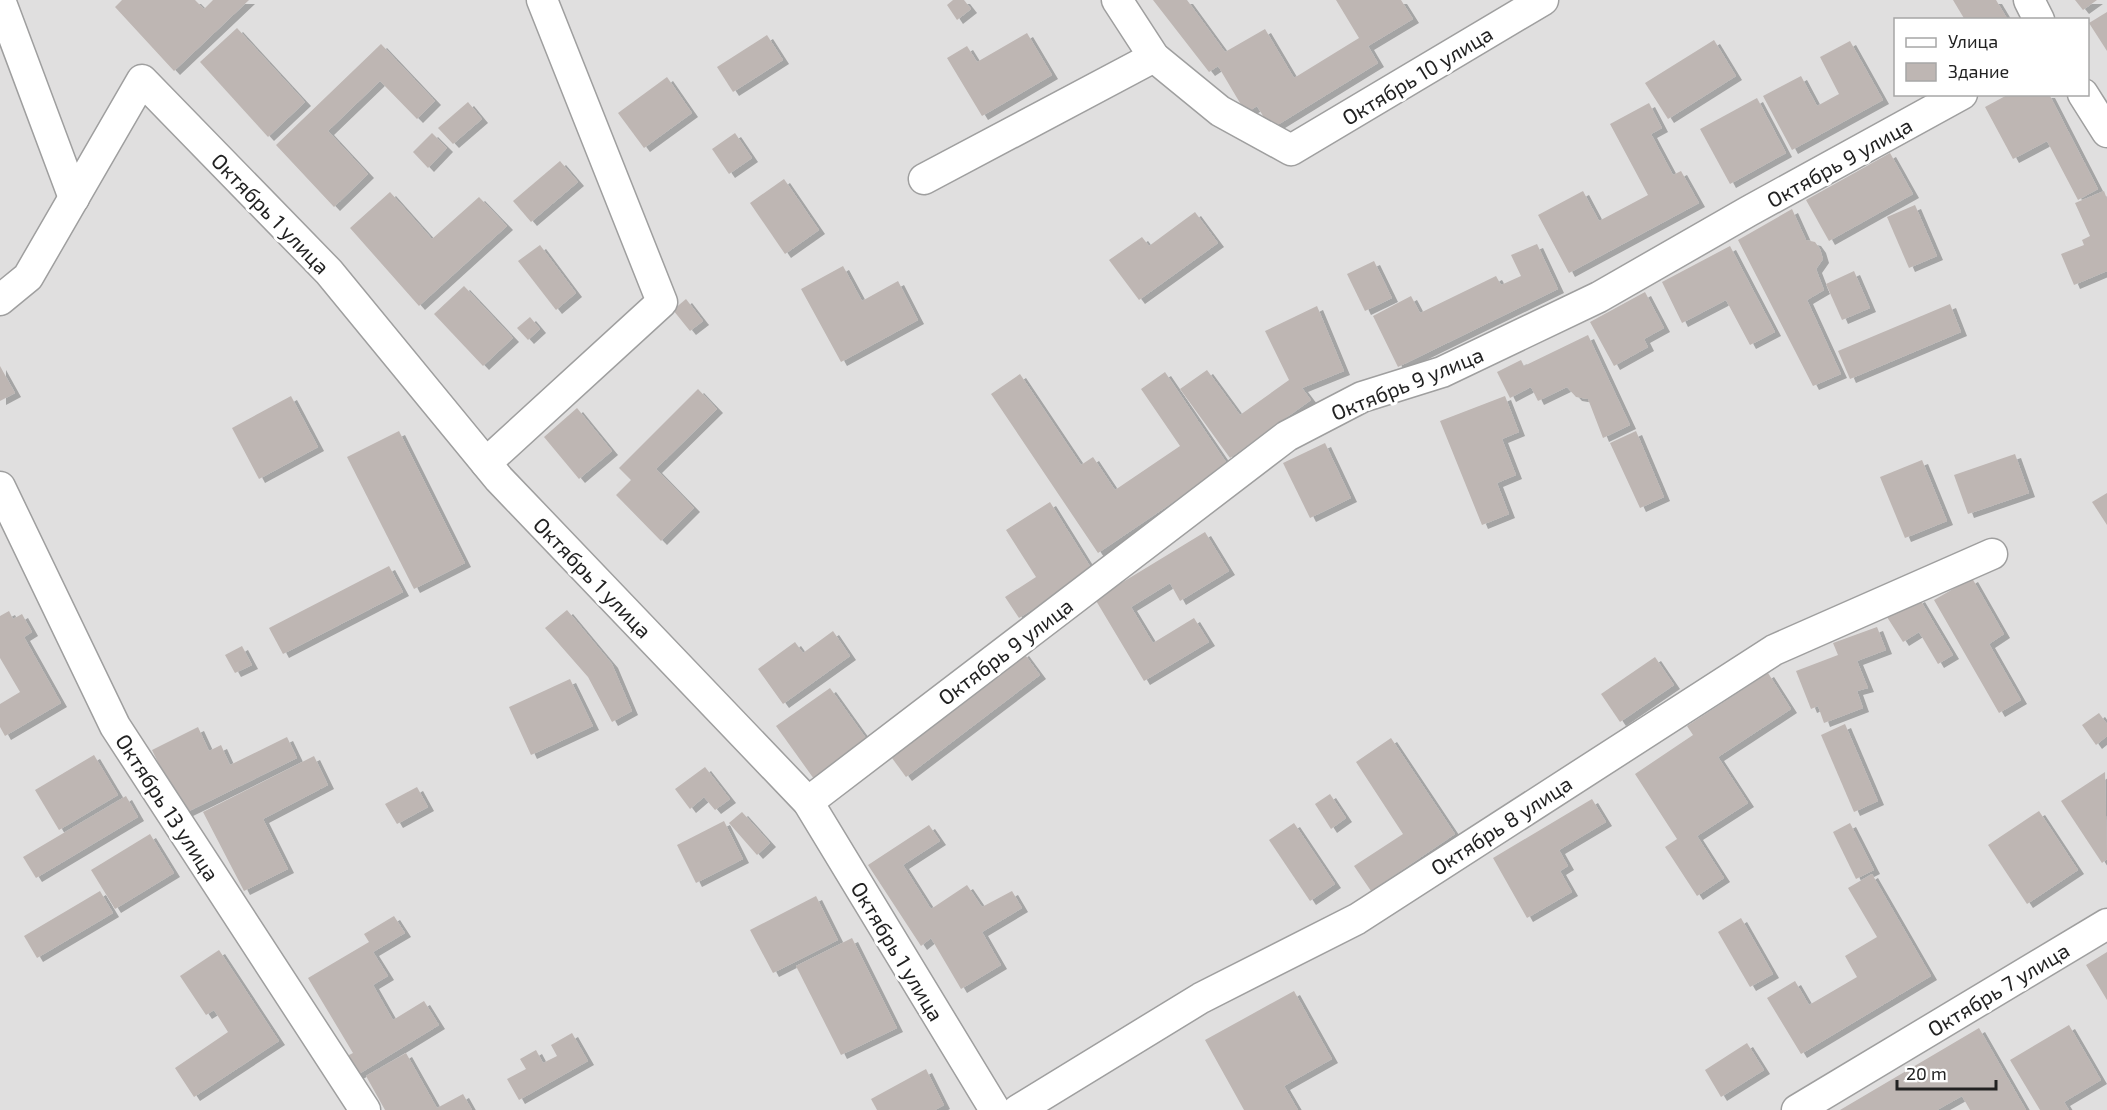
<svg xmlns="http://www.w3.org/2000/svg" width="2107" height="1110" font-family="'Exo 2',sans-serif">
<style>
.residential{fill:#e0dfdf;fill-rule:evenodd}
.building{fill:#beb6b3;filter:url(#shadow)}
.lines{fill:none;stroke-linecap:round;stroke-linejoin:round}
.minor-casing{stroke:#9f9f9f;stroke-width:33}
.minor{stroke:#fff;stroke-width:30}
.labels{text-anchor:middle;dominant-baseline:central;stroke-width:6;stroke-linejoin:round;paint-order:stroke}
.street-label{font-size:21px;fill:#222;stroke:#fff}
</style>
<defs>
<filter id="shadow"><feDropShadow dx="6" dy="4" stdDeviation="0" flood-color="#0004"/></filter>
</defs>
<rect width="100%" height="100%" fill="#f1edea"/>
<!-- residential -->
<path class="residential" d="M0,0H2107V1110H0ZM1896,20H2088V94H1896Z"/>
<!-- building -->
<g class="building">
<path d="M122,0H195L204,9L213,0H249L174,71L115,7Z"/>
<path d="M953,0H964L971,9L957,20L947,5Z"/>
<path d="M1153,0H1187L1225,52L1265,29L1294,78L1359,38L1336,0H1401L1413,19L1368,46L1378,63L1271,129L1257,106L1246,113L1218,66L1209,72Z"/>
<path d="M1953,0H1996L2008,20H1965Z"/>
<path d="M2075,0H2097L2083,10Z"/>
<path d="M2107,12V51L2089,23Z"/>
<path d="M237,28L305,102L268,137L200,62Z"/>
<path d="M1027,33L1052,75L982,116L947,58L967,46L977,62Z"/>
<path d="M767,35L783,60L733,92L717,67Z"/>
<path d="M1714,40L1736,76L1668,119L1645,83Z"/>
<path d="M1850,41L1883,100L1792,150L1763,96L1801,76L1817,106L1839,94L1820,57Z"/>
<path d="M381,44L435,101L417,119L380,81L328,131L368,174L334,207L276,145Z"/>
<path d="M667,77L692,113L644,148L618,113Z"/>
<path d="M2009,94H2049L2098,189L2078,200L2047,141L2013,159L1985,107Z"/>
<path d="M1757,98L1786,153L1730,184L1700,129Z"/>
<path d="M468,102L482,119L453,144L438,128Z"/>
<path d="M1649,103L1662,128L1651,134L1673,175L1681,171L1699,203L1569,273L1538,215L1583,191L1599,221L1648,195L1610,124Z"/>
<path d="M432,133L447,148L428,168L413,152Z"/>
<path d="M735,133L752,158L729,174L712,149Z"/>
<path d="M1890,153L1913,194L1829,241L1806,200Z"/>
<path d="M560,161L578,182L531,222L513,201Z"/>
<path d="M784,179L819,230L785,254L750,203Z"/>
<path d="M2104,191L2107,199V271L2074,285L2061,254L2084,245L2082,240L2090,236L2075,203Z"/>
<path d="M390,192L432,239L479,197L507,226L419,306L350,228Z"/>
<path d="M1915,205L1937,256L1909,268L1887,217Z"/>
<path d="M1792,209L1806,240L1815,242L1820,249L1823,259L1816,269L1824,290L1807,300L1841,374L1813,386L1738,240Z"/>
<path d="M1195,212L1218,243L1139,300L1109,260L1142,237L1149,246Z"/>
<path d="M1537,244L1558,289L1398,367L1373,316L1411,296L1420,313L1496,276L1501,285L1521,276L1511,255Z"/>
<path d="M540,245L576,293L556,310L518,261Z"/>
<path d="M1730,246L1775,332L1750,345L1726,300L1682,323L1662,282Z"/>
<path d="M1374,261L1392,298L1365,311L1347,274Z"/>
<path d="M843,266L862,301L898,281L918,320L841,362L801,289Z"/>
<path d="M1854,271L1870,308L1842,320L1826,284Z"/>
<path d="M464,286L513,338L483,366L434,314Z"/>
<path d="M1645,292L1664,328L1644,339L1648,347L1614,366L1590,322Z"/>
<path d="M686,299L703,321L690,331L673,310Z"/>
<path d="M1950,304L1961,332L1850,379L1838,351Z"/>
<path d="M1317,306L1344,371L1302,388L1311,400L1230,458L1180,389L1207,370L1240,415L1289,380L1265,331Z"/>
<path d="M530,317L540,329L528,340L517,328Z"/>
<path d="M1588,335L1630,425L1603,438L1588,399L1576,397L1567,387L1538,401L1531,387L1510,398L1497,372L1521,360L1524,366Z"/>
<path d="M0,366L15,393L0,401Z"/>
<path d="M1165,372L1228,465L1098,553L991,394L1020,374L1081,465L1093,457L1115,490L1180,446L1141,389Z"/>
<path d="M698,389L717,409L656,469L694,508L661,541L616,495L631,480L619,468Z"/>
<path d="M291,396L318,447L259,479L232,428Z"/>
<path d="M1505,396L1519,432L1502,439L1516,475L1497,483L1509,514L1482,525L1440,421Z"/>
<path d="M577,408L612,451L579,479L544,437Z"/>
<path d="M399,431L465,563L414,589L347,457Z"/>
<path d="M1636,431L1664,497L1640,508L1610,443Z"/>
<path d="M1325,443L1351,498L1310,518L1283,463Z"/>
<path d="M2015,454L2029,493L1968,514L1954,475Z"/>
<path d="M1922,460L1947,521L1905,538L1880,477Z"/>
<path d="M2107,493V525L2092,502Z"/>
<path d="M1050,502L1093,571L1019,618L1005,597L1036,577L1006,530Z"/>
<path d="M1205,532L1229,571L1180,601L1170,583L1131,607L1153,643L1194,618L1209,642L1144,681L1095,599Z"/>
<path d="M389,566L403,592L283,654L269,628Z"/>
<path d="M1972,578L2004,634L1989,644L2021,700L1999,713L1934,600Z"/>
<path d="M1919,598L1953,655L1938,664L1919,632L1903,642L1887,617Z"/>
<path d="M567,610L612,664L632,711L612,722L588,677L545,628Z"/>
<path d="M9,611L13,619L22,614L32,632L24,637L61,703L5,736L0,727V704L20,692L0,658V616Z"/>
<path d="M1877,627L1886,650L1857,661L1868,688L1857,691L1863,708L1824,723L1818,706L1811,709L1796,671L1838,655L1833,643Z"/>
<path d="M833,631L850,656L783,704L758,669L795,642L803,653Z"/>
<path d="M242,646L252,665L235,673L225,655Z"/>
<path d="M1023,652L1040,675L906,777L889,754Z"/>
<path d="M1655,657L1674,685L1620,722L1601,694Z"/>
<path d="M1768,673L1791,709L1718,757L1748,803L1697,836L1724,878L1697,896L1665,847L1677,839L1635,774L1693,735L1687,726Z"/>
<path d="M570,679L593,726L531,755L509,707Z"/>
<path d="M830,688L868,741L814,779L776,726Z"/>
<path d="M2099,713L2107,724V736L2096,745L2082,725Z"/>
<path d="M1845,724L1878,801L1854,812L1821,735Z"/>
<path d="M198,727L209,751L221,745L230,765L287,737L297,758L183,814L152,750Z"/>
<path d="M1391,738L1455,834L1371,891L1354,866L1403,834L1356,762Z"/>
<path d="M94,755L118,795L59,830L35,790Z"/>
<path d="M314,756L328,785L263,819L288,869L244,891L203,812Z"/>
<path d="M705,767L730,799L715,810L704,797L690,809L675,789Z"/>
<path d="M2105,772L2107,859L2102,863L2061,801Z"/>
<path d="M417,787L428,807L397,824L385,804Z"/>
<path d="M1330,794L1346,818L1331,829L1315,804Z"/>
<path d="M126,796L138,817L36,878L23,857Z"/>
<path d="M1592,799L1606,822L1559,850L1568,866L1560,871L1572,892L1527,918L1493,858Z"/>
<path d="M2039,811L2078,870L2027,904L1988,845Z"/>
<path d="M742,812L770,843L757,855L729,823Z"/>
<path d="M724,821L743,859L696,883L677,845Z"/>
<path d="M1294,823L1335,884L1310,901L1269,840Z"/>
<path d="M1850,823L1874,870L1856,879L1833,832Z"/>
<path d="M929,825L940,841L903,865L931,909L967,885L982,907L1012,891L1022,908L982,932L1001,965L961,989L931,938L921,946L868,865Z"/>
<path d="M150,834L174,873L115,909L91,870Z"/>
<path d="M1872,874L1931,976L1801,1054L1767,998L1795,981L1809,1005L1857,977L1845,956L1877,937L1848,888Z"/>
<path d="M100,891L113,913L37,958L24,936Z"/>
<path d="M816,896L838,940L773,973L750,930Z"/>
<path d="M394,916L405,933L373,952L388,976L373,985L393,1020L424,1001L439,1025L354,1077L343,1058L353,1053L308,978L369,942L364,934Z"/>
<path d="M1741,918L1773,974L1750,987L1718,932Z"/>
<path d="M852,938L897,1028L841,1055L796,966Z"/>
<path d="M219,950L279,1041L194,1097L175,1068L228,1032L214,1010L206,1015L180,976Z"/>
<path d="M2107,952V1000L2086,965Z"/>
<path d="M1294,991L1332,1059L1284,1086L1298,1110H1244L1205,1040Z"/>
<path d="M2069,1025L2101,1080L2064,1102L2069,1110H2040L2010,1060Z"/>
<path d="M1979,1028L2026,1110H1970L1962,1096L1937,1110H1840Z"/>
<path d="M572,1033L588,1061L519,1100L507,1079L526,1069L520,1059L536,1050L543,1063L557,1056L551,1045Z"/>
<path d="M1747,1043L1764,1070L1721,1097L1705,1070Z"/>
<path d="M406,1053L437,1108L463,1094L472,1110H385L366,1076Z"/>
<path d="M926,1069L944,1105L935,1110H877L871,1099Z"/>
</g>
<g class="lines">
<defs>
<g id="minor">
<path d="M0,0L74,198"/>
<path d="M1117,0L1154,57L1220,111L1291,150L1543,0"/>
<path d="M2029,0L2039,20"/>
<path d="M2083,94L2107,132"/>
<path d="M924,179L1154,57"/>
<path d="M0,300L28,277L142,80L329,272L499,479L808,802L995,1110"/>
<path d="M486,463L662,302L542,0"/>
<path d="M0,487L115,726L365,1110"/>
<path d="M808,802L1287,436L1362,397L1442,372L1599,297L1749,211L1962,94"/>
<path d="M1018,1110L1201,998L1357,919L1774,650L1992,554"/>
<path d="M1797,1110L2107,924"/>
</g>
</defs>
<!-- minor casing -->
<use href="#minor" class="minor-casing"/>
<!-- minor -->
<use href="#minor" class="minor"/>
</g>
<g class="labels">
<!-- street labels -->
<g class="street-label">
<text transform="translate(1417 75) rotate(-31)">Октябрь 10 улица</text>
<text transform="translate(1839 162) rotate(-29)">Октябрь 9 улица</text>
<text transform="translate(271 213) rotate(46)">Октябрь 1 улица</text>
<text transform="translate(1407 383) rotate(-22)">Октябрь 9 улица</text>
<text transform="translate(593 577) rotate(46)">Октябрь 1 улица</text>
<text transform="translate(1005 651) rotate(-37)">Октябрь 9 улица</text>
<text transform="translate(168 807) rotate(57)">Октябрь 13 улица</text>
<text transform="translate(1501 825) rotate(-33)">Октябрь 8 улица</text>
<text transform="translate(898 951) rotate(59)">Октябрь 1 улица</text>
<text transform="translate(1998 989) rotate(-31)">Октябрь 7 улица</text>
</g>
</g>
<!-- legend -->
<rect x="1894" y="18" width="195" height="78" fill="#ffffff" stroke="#a7a7a7" stroke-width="1.5"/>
<rect x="1906" y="38" width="30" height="9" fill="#ffffff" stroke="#a7a7a7" stroke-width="1.5"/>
<text x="1948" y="48" font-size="18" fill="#222222">Улица</text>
<rect x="1906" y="63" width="30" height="18" fill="#beb6b3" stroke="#a7a7a7" stroke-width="1.5"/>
<text x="1948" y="78" font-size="18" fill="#222222">Здание</text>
<!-- scale -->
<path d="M1897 1080v9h99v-9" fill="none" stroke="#222222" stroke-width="3"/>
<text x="1906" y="1080" font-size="18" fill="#222222" stroke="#ffffff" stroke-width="4.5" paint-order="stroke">20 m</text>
</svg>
